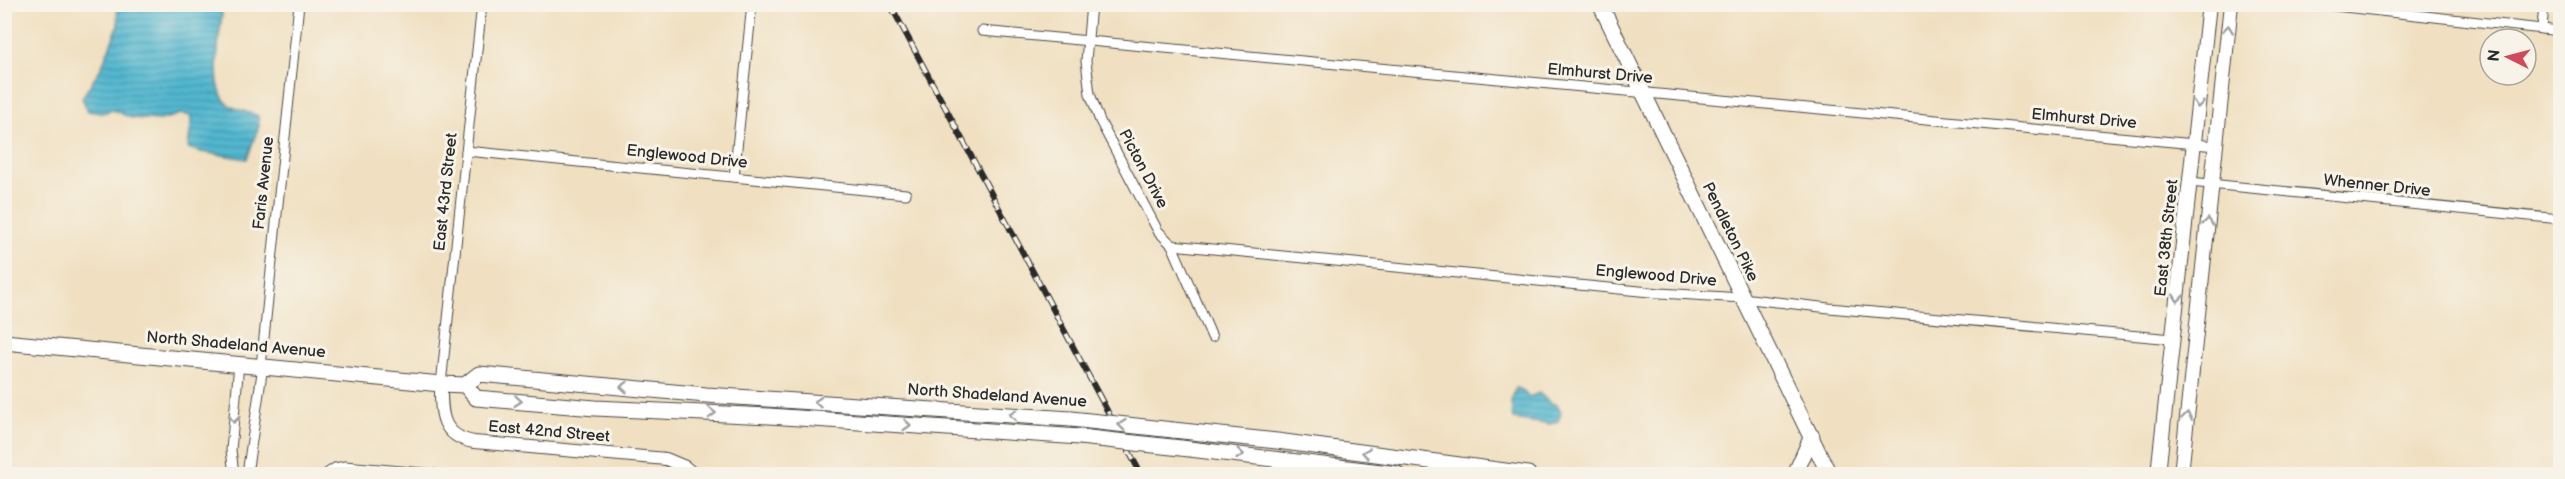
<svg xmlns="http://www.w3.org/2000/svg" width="2565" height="479" font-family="'Balsamiq Sans',sans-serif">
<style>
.water{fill:url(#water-rules);stroke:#3e717e;stroke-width:1.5}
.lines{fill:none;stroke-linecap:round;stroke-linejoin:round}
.minor-casing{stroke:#494642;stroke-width:11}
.tertiary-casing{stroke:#494642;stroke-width:14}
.secondary-casing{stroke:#494642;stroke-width:16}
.primary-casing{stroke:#494642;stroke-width:17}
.minor{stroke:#fff;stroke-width:9}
.tertiary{stroke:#fff;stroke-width:12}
.secondary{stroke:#fff;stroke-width:14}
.primary{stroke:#fff;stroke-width:15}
.rail-casing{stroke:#2b2b2b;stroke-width:6}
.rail{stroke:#f7f3e8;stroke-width:4;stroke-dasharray:11;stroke-linecap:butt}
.primary-bridge-casing{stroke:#494642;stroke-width:17;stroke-linecap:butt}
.primary-bridge{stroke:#fff;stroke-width:15}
.oneway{stroke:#a0a0a0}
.labels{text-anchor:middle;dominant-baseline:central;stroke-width:6;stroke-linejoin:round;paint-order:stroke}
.street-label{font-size:16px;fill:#2b2b2b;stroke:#f7f3e8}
</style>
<defs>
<pattern id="water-rules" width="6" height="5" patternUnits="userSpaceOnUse" patternTransform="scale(1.5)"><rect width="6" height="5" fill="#52b7d0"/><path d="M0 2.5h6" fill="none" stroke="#4495a9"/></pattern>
</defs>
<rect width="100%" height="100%" fill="#f7f3e8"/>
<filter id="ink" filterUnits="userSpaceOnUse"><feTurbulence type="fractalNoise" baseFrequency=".0167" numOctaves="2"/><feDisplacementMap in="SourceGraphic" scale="12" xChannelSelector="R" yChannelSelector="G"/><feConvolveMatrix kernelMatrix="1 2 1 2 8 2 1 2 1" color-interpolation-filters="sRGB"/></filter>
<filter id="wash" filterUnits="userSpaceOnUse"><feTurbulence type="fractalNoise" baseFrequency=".008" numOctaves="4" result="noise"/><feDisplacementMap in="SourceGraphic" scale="24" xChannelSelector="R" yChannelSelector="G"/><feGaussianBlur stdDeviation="1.35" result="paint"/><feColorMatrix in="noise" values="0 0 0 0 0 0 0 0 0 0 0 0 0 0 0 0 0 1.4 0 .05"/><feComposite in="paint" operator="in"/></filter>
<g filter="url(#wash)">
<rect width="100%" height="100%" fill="#f0e0c1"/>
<!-- water -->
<g class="water">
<path d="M117,5H223C221,29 208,87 228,104C235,110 250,112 258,116L259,126L247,159L201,152L188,148L192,116L181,114L160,120L132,118L113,110L101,113L88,111L82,98L101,68L118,26Z"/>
<path d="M1516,388L1520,389L1529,397L1539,393L1550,403L1557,405L1561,413L1558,421L1549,424L1513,419L1511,401Z"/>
</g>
</g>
<g filter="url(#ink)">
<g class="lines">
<defs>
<g id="minor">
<path d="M1091,4L1086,61L1090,94L1100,121L1158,231L1172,245L1212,337"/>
<path d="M2317,4L2560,31"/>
<path d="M2542,29L2544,4"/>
<path d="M982,31L2216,146"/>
<path d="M466,151L906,194"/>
<path d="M734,177L752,4"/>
<path d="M2190,182L2560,219"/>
<path d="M1172,245L1660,293L1742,298L1829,308L2173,339"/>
<path d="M261,366L299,4"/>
<path d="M441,384L482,4"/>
<path d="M234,474L231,450L239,364"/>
<path d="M247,474L263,366"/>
<path d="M326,474L335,468L345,466L435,474"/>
</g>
<path id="tertiary" d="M441,384C441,412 440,436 474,442L666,459L685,467L693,474"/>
<g id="secondary">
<path d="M2158,474L2209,4"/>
<path d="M2181,474L2231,4"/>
</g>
<g id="primary">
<path d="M1600,4L1829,474"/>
<path d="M4,342L441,384L465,385L479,374L706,395L1071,419"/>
<path d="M465,385L476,398L595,408L769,416L1080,437"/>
<path d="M1173,430L1277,441L1528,474"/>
<path d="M1181,448L1397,474"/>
<path d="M1795,474L1812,436"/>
</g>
</defs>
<!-- minor casing -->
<use href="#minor" class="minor-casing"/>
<!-- tertiary casing -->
<use href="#tertiary" class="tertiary-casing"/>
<!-- secondary casing -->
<use href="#secondary" class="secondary-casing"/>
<!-- primary casing -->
<use href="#primary" class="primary-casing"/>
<!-- minor -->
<use href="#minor" class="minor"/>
<!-- tertiary -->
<use href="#tertiary" class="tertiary"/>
<!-- secondary -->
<use href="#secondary" class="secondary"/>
<!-- primary -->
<use href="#primary" class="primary"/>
<defs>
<path id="rail" d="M890,4L1141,474"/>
</defs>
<!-- rail casing -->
<use href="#rail" class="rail-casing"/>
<!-- rail -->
<use href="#rail" class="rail"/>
<defs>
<g id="primary-bridge">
<path d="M1071,419L1173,430"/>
<path d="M1080,437L1181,448"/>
</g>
</defs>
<!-- primary-bridge casing -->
<use href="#primary-bridge" class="primary-bridge-casing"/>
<!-- primary-bridge -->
<use href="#primary-bridge" class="primary-bridge"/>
</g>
<!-- one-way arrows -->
<defs><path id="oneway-chevron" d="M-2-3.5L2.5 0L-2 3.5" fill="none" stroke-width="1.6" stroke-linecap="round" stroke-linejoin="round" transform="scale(1.5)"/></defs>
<g class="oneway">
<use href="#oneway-chevron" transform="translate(2228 29) rotate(-84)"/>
<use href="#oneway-chevron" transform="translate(2198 104) rotate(96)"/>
<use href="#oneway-chevron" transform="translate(2208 222) rotate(-84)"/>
<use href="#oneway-chevron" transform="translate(2178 298) rotate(96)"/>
<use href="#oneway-chevron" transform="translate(624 387) rotate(-175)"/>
<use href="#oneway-chevron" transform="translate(518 401) rotate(5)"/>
<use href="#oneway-chevron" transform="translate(818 402) rotate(-177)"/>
<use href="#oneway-chevron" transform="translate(712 413) rotate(2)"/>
<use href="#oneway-chevron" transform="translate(1013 415) rotate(-176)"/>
<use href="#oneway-chevron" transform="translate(2187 416) rotate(-83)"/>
<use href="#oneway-chevron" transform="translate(234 419) rotate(95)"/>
<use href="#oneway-chevron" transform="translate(907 425) rotate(4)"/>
<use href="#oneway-chevron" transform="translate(1122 425) rotate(-174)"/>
<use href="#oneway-chevron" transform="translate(1366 453) rotate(-172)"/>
<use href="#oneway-chevron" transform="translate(1240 454) rotate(6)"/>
</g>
</g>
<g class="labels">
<!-- street labels -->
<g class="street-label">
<text transform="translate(1600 74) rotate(5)">Elmhurst Drive</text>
<text transform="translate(2084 119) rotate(5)">Elmhurst Drive</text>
<text transform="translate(687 157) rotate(6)">Englewood Drive</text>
<text transform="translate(1143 169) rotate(62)">Picton Drive</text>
<text transform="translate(264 183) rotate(-84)">Faris Avenue</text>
<text transform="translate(2377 186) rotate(6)">Whenner Drive</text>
<text transform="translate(446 192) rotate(-84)">East 43rd Street</text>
<text transform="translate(1730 232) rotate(64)">Pendleton Pike</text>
<text transform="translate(2167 238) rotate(-84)">East 38th Street</text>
<text transform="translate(1656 276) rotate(5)">Englewood Drive</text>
<text transform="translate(236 345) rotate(5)">North Shadeland Avenue</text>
<text transform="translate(997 396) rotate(4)">North Shadeland Avenue</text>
<text transform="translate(549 432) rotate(5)">East 42nd Street</text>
</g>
</g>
<!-- margin -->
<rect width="2565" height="479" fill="none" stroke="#f7f3e8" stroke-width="24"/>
<!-- north arrow -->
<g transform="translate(2508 57) rotate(276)"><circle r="28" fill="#f7f3e8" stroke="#a5a39c" stroke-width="1.5"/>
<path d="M0-4.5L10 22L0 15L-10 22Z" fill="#d1495b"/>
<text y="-9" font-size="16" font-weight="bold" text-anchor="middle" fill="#2b2b2b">N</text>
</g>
</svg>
